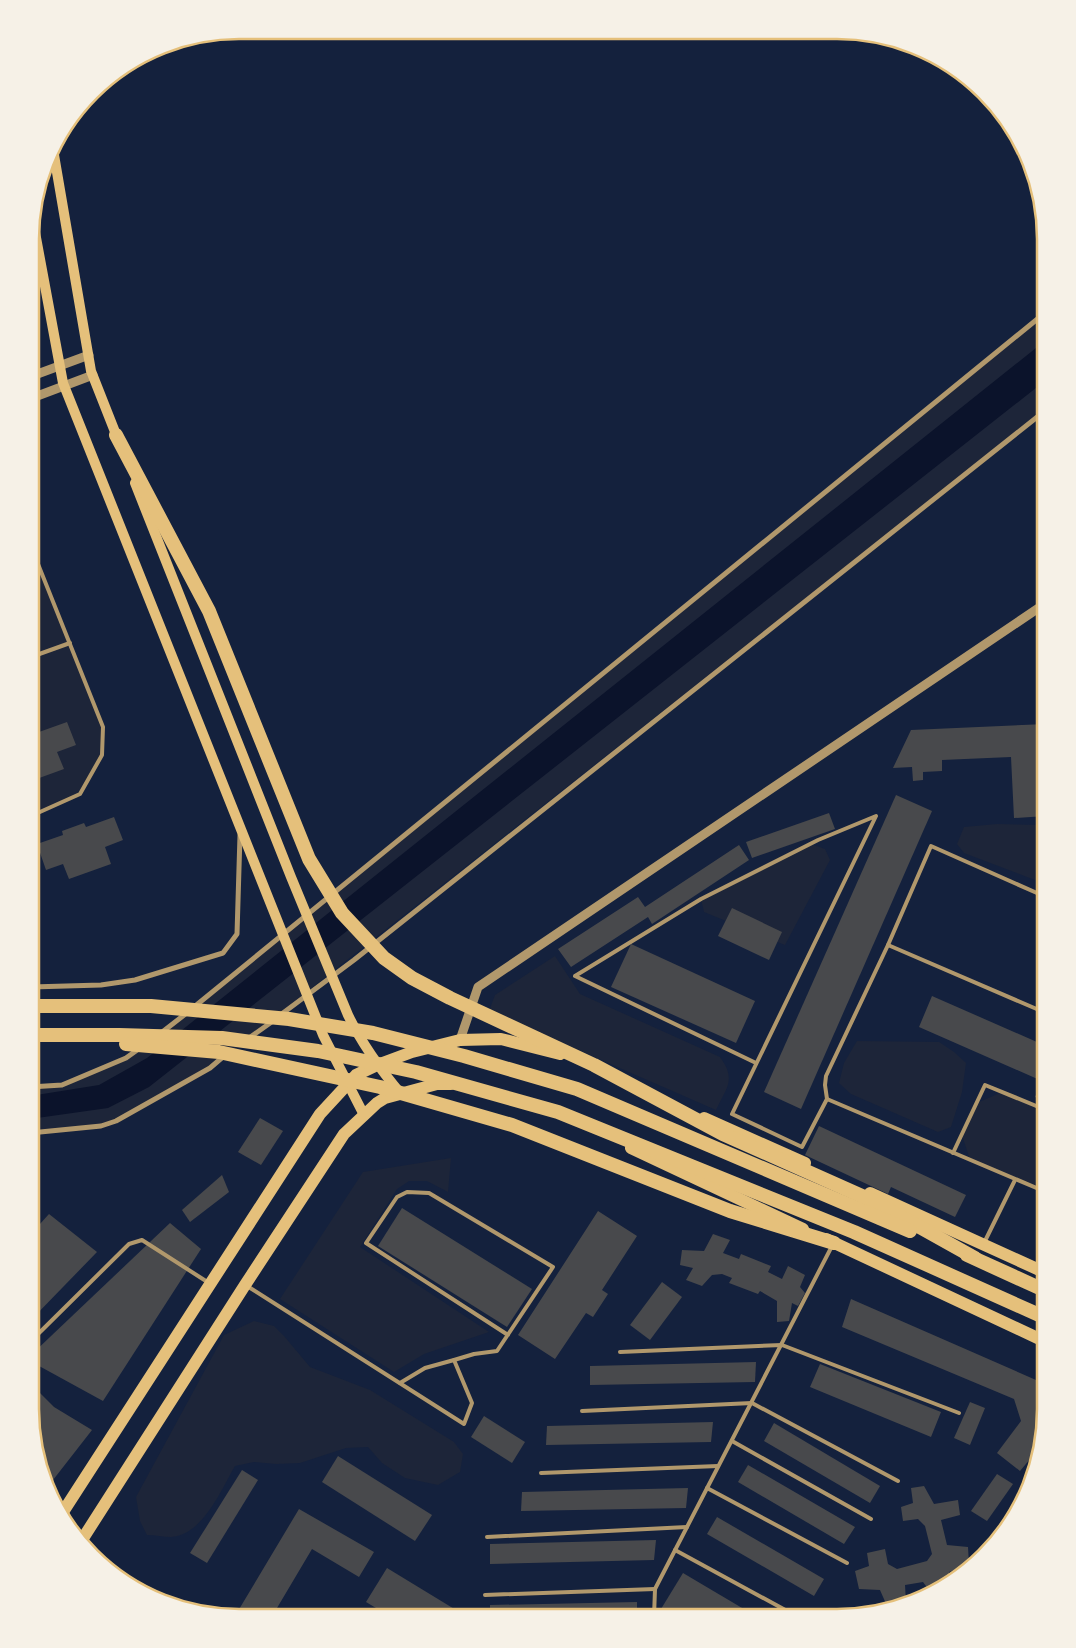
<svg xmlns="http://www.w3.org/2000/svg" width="1076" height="1648" font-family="Quicksand,sans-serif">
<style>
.green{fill:#1d2539}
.water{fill:#0b132b}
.building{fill:#48494c}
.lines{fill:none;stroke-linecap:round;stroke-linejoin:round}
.service{stroke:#b1986c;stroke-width:4}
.minor{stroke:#b1986c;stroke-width:5}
.tertiary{stroke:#b1986c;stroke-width:9}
.secondary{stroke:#e5c07b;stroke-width:10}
.primary{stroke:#e5c07b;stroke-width:12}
.trunk{stroke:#e5c07b;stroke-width:14}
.rim{fill:none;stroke:#e5c07b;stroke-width:2.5}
</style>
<rect width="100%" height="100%" fill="#14213d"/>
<!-- green -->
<g class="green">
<path d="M1046,312V409L210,1068L116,1121L101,1126L30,1133V1087L62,1085L126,1058L177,1021Z"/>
<path d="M31,556L36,559L103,727L102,755L80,794L31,816Z"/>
<path d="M997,824L1040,825L1046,828V874L1035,880L964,853L957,844L964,827Z"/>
<path d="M811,844L825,849L830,860L785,945L704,912L701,899Z"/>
<path d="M555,956L580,994L720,1057C737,1080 726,1088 716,1110L489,1011L495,995Z"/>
<path d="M857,1041L939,1042L954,1052L966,1063L962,1092L951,1127L938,1132L851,1094L839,1083L844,1063Z"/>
<path d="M1002,1092L1046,1110V1192L970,1160L962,1135L977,1103Z"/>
<path d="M451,1158L448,1192L427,1181H409L397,1189L360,1247L489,1332L424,1354L394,1372L280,1299L363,1172Z"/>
<path d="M254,1321L274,1326L284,1336L310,1367L370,1390L454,1442L463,1454L460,1472L438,1485L405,1478L382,1463L368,1447L346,1448L300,1463L276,1464L254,1462L235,1466C221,1490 203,1535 171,1537C163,1537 155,1535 147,1535L140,1521L136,1497L224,1335Z"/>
</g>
<!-- water -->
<path class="water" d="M1046,340V380L149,1087L108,1108L30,1119V1096L99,1085L147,1058Z"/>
<!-- building -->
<g class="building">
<path d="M67,722L76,745L57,752L64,769L31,781V730L37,728L39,732Z"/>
<path d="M1046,724V816L1014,818L1011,757L942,760V771L923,772V780L913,781L912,767L893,768L911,730Z"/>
<path d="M896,795L932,811L801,1109L764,1092Z"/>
<path d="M829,813L835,829L752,858L746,842Z"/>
<path d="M114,817L123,840L105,847L111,864L69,879L63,864L46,870L37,844L63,835L62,831L84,823L86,827Z"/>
<path d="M739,845L749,860L652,924L648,917L571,967L558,949L638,897L645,907Z"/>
<path d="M732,908L782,932L769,960L718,936Z"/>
<path d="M631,944L755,1001L736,1043L611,987Z"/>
<path d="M932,996L1046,1046V1102L1035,1097L1042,1081L919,1027Z"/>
<path d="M260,1118L283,1131L261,1165L238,1152Z"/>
<path d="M819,1126L966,1195L955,1217L891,1187L888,1194L805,1155Z"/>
<path d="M222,1175L229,1192L190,1222L182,1210Z"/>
<path d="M402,1208L532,1289L507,1327L378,1246Z"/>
<path d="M598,1211L637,1236L602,1290L608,1294L593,1317L586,1313L555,1359L518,1335Z"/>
<path d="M49,1214L97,1252L30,1321V1235Z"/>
<path d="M170,1223L201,1249L103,1401L30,1361V1356Z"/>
<path d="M713,1234L730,1240L723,1253L739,1259L741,1254L771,1266L768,1272L782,1279L788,1266L805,1275L800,1287L805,1293L798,1306L792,1303L789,1321L777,1322V1301L760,1291L758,1294L729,1283L732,1278L722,1274L712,1275L702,1286L686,1280L693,1268L680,1265L682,1250L704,1251Z"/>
<path d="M662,1282L682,1297L650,1340L630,1325Z"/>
<path d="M851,1299L1036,1380L1043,1415L1046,1416V1423L1041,1446L1020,1471L997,1453L1021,1421L1014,1399L842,1327Z"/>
<path d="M756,1362L755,1382L590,1385V1366Z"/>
<path d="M820,1364L941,1412L931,1437L810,1387Z"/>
<path d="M31,1384L54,1407L92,1430L46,1489L30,1410Z"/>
<path d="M970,1402L985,1408L970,1445L954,1438Z"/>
<path d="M484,1416L525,1442L512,1463L471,1437Z"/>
<path d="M713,1422L711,1442L546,1445L547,1426Z"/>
<path d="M774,1423L880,1486L870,1503L764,1441Z"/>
<path d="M338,1456L432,1515L415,1541L322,1482Z"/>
<path d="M748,1465L855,1527L844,1544L738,1482Z"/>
<path d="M242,1470L258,1480L207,1563L190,1553Z"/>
<path d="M997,1474L1013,1484L987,1521L971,1511Z"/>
<path d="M924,1486L934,1504L958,1500L960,1515L941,1520L947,1545L968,1547L969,1564L949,1572L950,1583L932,1594L923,1582L905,1585L906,1602L887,1606L880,1590L859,1589L855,1571L869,1566L867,1553L885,1549L888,1564L897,1569L927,1561L932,1554L925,1526L918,1519L903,1521L901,1507L913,1503L911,1488Z"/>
<path d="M688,1488L686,1508L521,1511L522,1492Z"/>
<path d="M299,1509L374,1552L359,1577L312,1549L277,1608L292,1616H235Z"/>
<path d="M717,1517L824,1579L814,1596L707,1534Z"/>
<path d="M656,1540L654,1560L490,1564V1544Z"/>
<path d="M387,1568L456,1610L452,1617H391L366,1602Z"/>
<path d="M683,1573L759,1618H674L661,1609Z"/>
<path d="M637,1602V1617H490V1605Z"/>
<path d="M836,1610L846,1616L831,1618Z"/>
</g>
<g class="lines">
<!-- service -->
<g class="service">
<path d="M31,657L70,643"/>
<path d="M31,816L80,794L102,755L103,727L36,559L31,556"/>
<path d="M888,945L931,846L1046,897"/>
<path d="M31,973L36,987"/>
<path d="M756,1063L575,976L701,899L818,840L876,816L732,1114L802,1147L827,1099L1046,1192"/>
<path d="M827,1099L825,1085L826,1076L888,945L1046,1013"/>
<path d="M953,1153L985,1085L1046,1110"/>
<path d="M984,1243L1015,1180"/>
<path d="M247,1286L464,1424L472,1403L454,1360L474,1354L497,1351L553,1267L429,1193L407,1192L397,1197L366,1243L508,1335"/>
<path d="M30,1342L129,1244L142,1240L209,1283"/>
<path d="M620,1352L782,1345L959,1413"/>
<path d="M400,1383L425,1368L454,1360"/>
<path d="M582,1411L752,1403L898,1481"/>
<path d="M732,1441L871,1519"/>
<path d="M541,1473L718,1466"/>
<path d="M707,1488L847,1563"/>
<path d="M487,1537L687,1527"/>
<path d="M675,1550L800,1618"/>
<path d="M485,1595L655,1589"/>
<path d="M654,1617L655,1589L832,1246"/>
</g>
<!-- minor -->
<g class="minor">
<path d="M31,987L101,985L135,980L223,953L237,934L240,835"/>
<path d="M194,1007L1046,312"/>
<path d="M279,1016L354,960L1046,410"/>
<path d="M161,1033L188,1012"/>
<path d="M249,1038L273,1021"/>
<path d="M30,1087L62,1085L126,1058L140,1048"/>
<path d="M30,1133L101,1126L116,1121L210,1068L224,1056"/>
</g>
<!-- tertiary -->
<g class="tertiary">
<path d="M32,376L89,355"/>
<path d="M32,398L93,375"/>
<path d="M460,1040L478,987L1046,603"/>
</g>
<!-- secondary -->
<g class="secondary">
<path d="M53,149L91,371L119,442"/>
<path d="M32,216L63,383L323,1035L364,1115"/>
<path d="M135,483L291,877L348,1015C362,1044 380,1069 401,1094"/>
</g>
<!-- primary -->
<g class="primary">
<path d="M704,1118L805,1163"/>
<path d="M631,1148L803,1229"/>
<path d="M870,1193L1046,1273"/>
<path d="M826,1239L1046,1342"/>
<path d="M61,1515L320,1114L356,1075L377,1065L412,1052L460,1040L501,1039L560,1054"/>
<path d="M80,1543L245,1285L344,1134L377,1103L385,1098L437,1084H451"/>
</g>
<!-- trunk -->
<g class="trunk">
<path d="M116,435L209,611L309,859L342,913L384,958L412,978L450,998L594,1065L723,1134L873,1201L975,1258"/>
<path d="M31,1006H151L289,1019L373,1033L464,1056L577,1089L910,1231"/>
<path d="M31,1035H119L222,1038L318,1051L416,1072L558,1112L854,1232L1046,1318"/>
<path d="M126,1044L219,1052L380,1087L512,1125L730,1211L834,1243"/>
<path d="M967,1255L1046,1291"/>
</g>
</g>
<!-- crop -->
<path d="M0 0H1076V1648H0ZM239 39H837A200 200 0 0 1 1037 239V1409A200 200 0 0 1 837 1609H239A200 200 0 0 1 39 1409V239A200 200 0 0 1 239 39Z" fill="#f6f1e7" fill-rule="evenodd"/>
<path class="rim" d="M239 39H837A200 200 0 0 1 1037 239V1409A200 200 0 0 1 837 1609H239A200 200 0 0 1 39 1409V239A200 200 0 0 1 239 39Z"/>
</svg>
